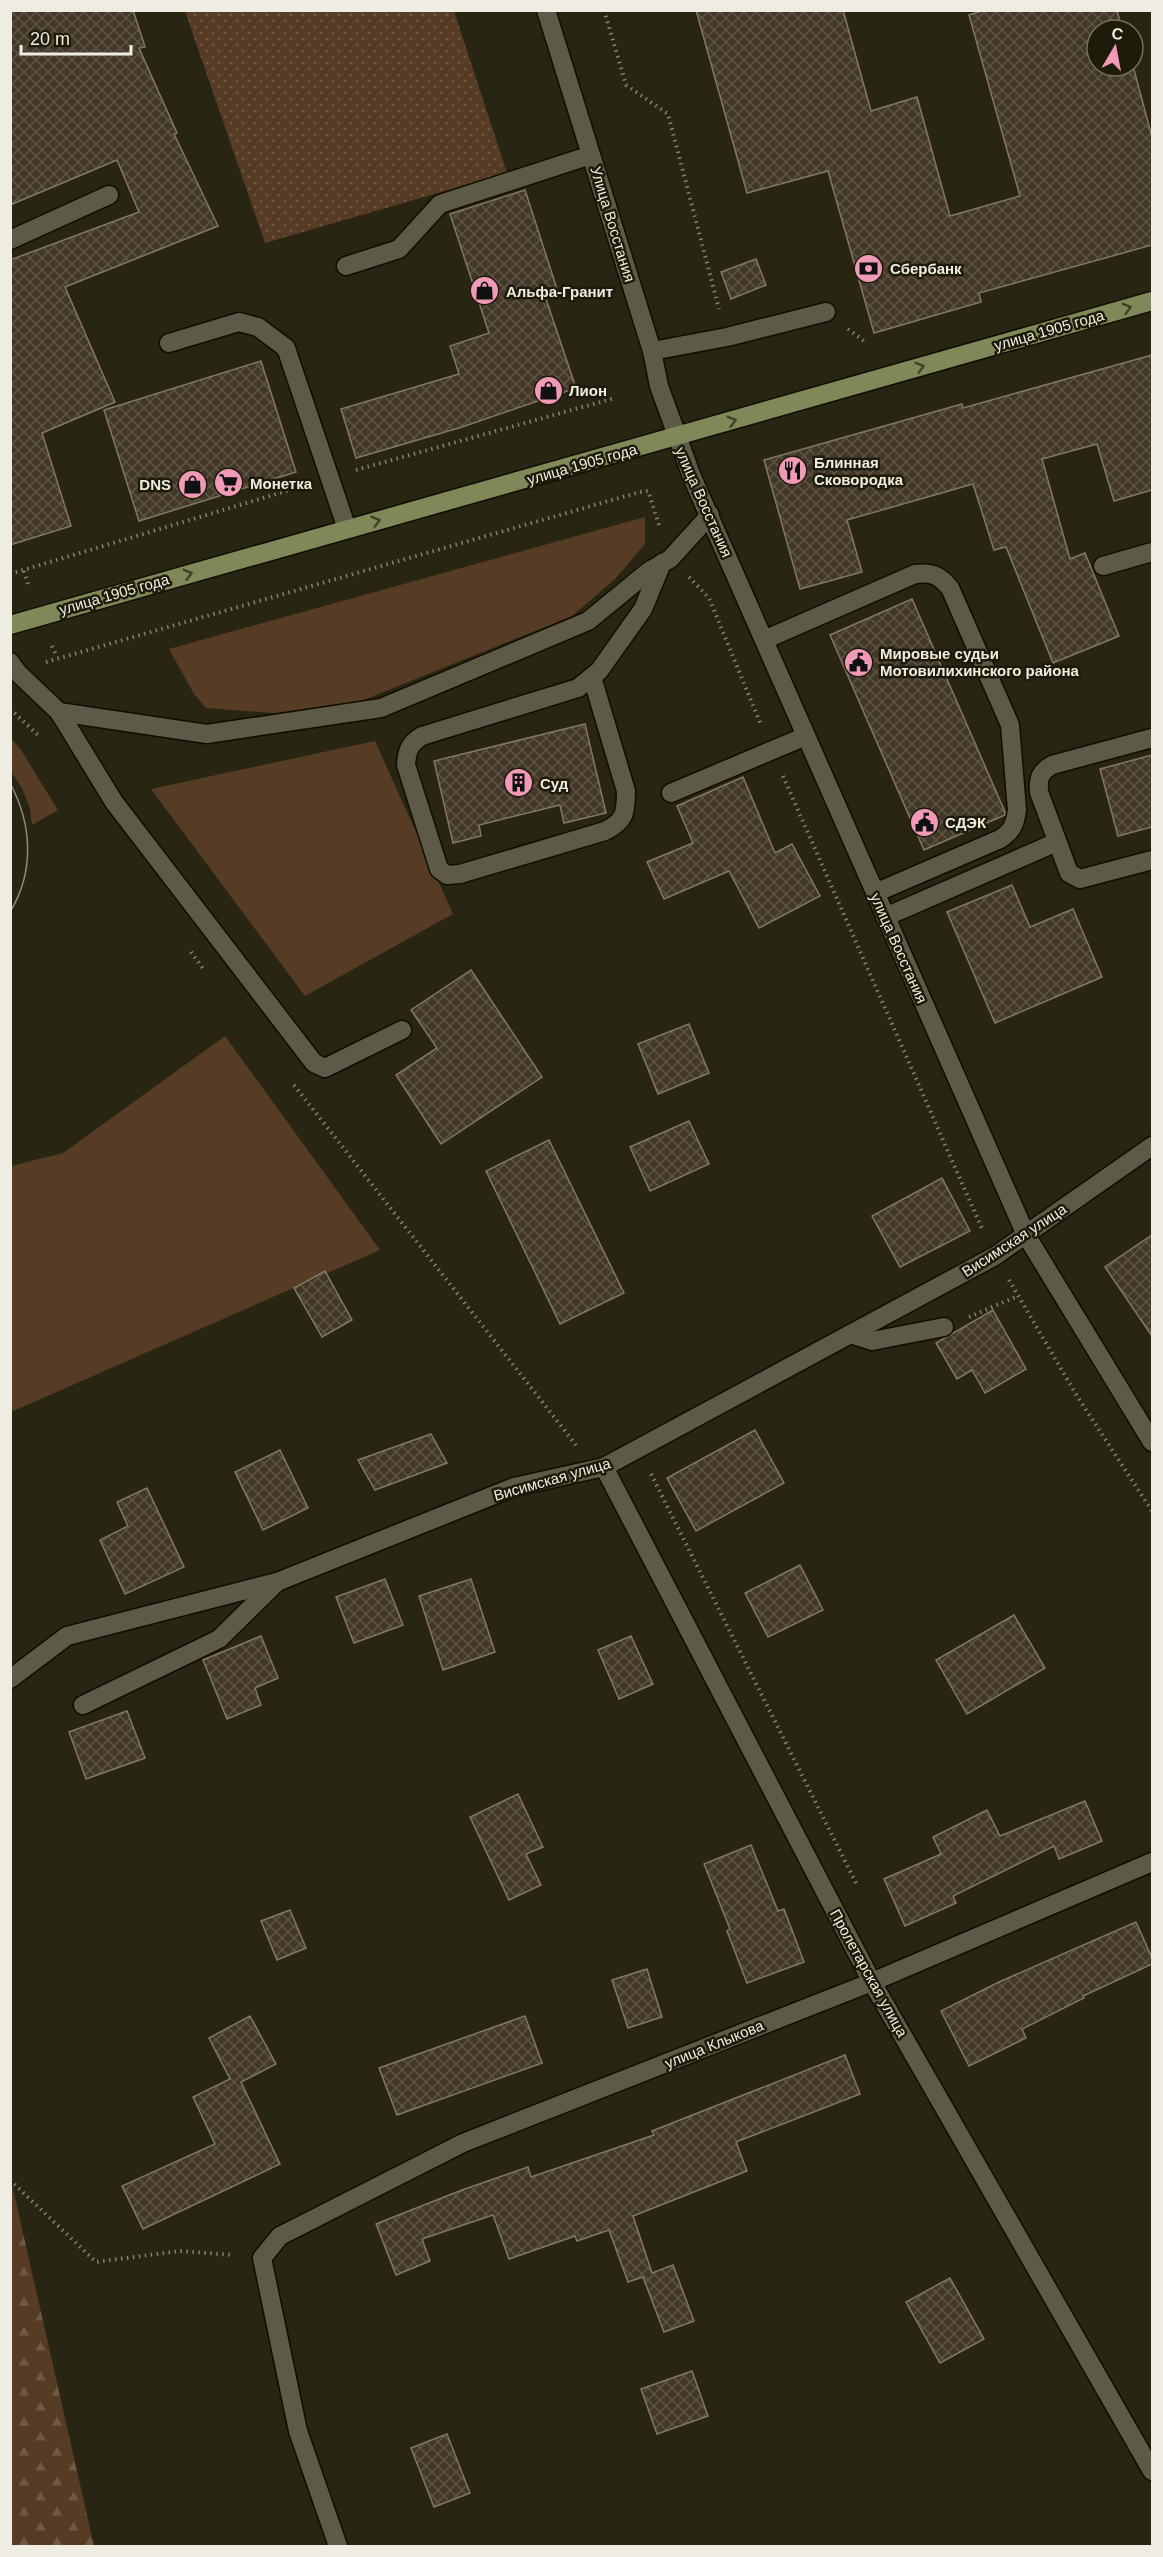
<svg xmlns="http://www.w3.org/2000/svg" width="1163" height="2557" font-family="Helvetica,sans-serif">
<style>
.grass{fill:#573c25}
.forest{fill:url(#forest-firs)}
.park{fill:url(#park-dots)}
.building{fill:url(#building-cross-hatch);stroke:#837765;stroke-width:1.5}
.lines{fill:none;stroke-linecap:round;stroke-linejoin:round}
.service-casing{stroke:#110e01;stroke-width:21}
.minor-casing{stroke:#110e01;stroke-width:21}
.tertiary-casing{stroke:#110e01;stroke-width:21}
.primary-casing{stroke:#110e01;stroke-width:21}
.path{stroke:#858274;stroke-width:4;stroke-dasharray:1.5 4.5;stroke-linecap:butt}
.service{stroke:#5d5a47;stroke-width:18}
.minor{stroke:#5d5a47;stroke-width:18}
.tertiary{stroke:#5d5a47;stroke-width:18}
.primary{stroke:#7f8859;stroke-width:18}
.tram{stroke:#8d8b7c;stroke-width:1.5}
.oneway{stroke:#404126}
.labels{text-anchor:middle;dominant-baseline:central;stroke-width:5;stroke-linejoin:round;paint-order:stroke}
.street-label{font-size:15px;fill:#efede2;stroke:#1e1b0a}
.poi-label{font-size:15px;font-weight:bold;fill:#efede2;stroke:#1e1b0a;text-anchor:start}
</style>
<defs>
<pattern id="forest-firs" width="22" height="20" patternUnits="userSpaceOnUse" patternTransform="scale(1.5)"><rect width="22" height="20" fill="#573c25"/><path d="M5 1l3.5 6h-7zM16 11l3.5 6h-7z" fill="#6f5844"/></pattern>
<pattern id="park-dots" width="8" height="8" patternUnits="userSpaceOnUse" patternTransform="scale(1.5)"><rect width="8" height="8" fill="#573c25"/><path d="M2 2h.1M6 6h.1" fill="none" stroke="#6f5844" stroke-width="1.8" stroke-linecap="round"/></pattern>
<pattern id="building-cross-hatch" width="8" height="8" patternUnits="userSpaceOnUse" patternTransform="scale(1.5)"><rect width="8" height="8" fill="#433828"/><path d="M0 0l8 8M0 8l8-8" fill="none" stroke="#5e5547"/></pattern>
</defs>
<rect width="100%" height="100%" fill="#282513"/>
<!-- grass -->
<g class="grass">
<path d="M645,517V544L615,579L572,616L361,701L287,714L206,708L194,694L169,649Z"/>
<path d="M10,737L21,750L58,810L32,825L30,808L22,788L11,772Z"/>
<path d="M375,741L453,914L305,996L151,789Z"/>
<path d="M225,1036L380,1250L11,1412V1166L63,1153Z"/>
</g>
<!-- forest -->
<path class="forest" d="M10,2180H11L94,2546H11Z"/>
<!-- park -->
<path class="park" d="M185,11H454L507,173L265,243Z"/>
<!-- building -->
<g class="building">
<path d="M10,10H133L145,47L139,48L177,133L174,134L218,226L65,287L115,402L42,433L71,526L10,545V260L139,212L117,160L10,205Z"/>
<path d="M696,10H843L871,111L917,97L950,216L1020,196L969,15L985,10H1117L1122,30H1097V66H1133L1152,137V245L979,293L981,302L874,333L828,171L747,193Z"/>
<path d="M525,190L557,289L544,293L576,388L462,427L356,458L341,409L459,374L450,346L489,333L450,214Z"/>
<path d="M756,259L766,285L731,299L721,272Z"/>
<path d="M1152,355V490L1114,501L1097,444L1042,459L1070,559L1085,553L1119,636L1053,663L1006,547L994,550L973,484L847,520L862,572L800,589L764,460L962,404L963,408Z"/>
<path d="M261,361L296,472L139,521L104,410Z"/>
<path d="M912,599L1005,812V815L924,850L830,635Z"/>
<path d="M585,724L606,813L564,823L560,805L479,825L481,836L453,843L434,761Z"/>
<path d="M1152,755V827L1118,836L1100,769Z"/>
<path d="M743,777L775,853L792,844L820,896L759,928L729,871L664,899L647,862L693,843L677,806Z"/>
<path d="M1012,885L1030,927L1073,909L1102,977L995,1023L947,912Z"/>
<path d="M471,970L542,1077L441,1144L396,1075L437,1048L411,1010Z"/>
<path d="M689,1024L709,1073L658,1094L638,1044Z"/>
<path d="M689,1121L709,1164L650,1191L630,1147Z"/>
<path d="M549,1140L624,1293L560,1324L486,1171Z"/>
<path d="M942,1178L970,1231L900,1267L872,1216Z"/>
<path d="M1152,1235V1336L1105,1267Z"/>
<path d="M325,1271L352,1320L322,1337L294,1288Z"/>
<path d="M993,1310L1026,1369L985,1393L972,1370L957,1379L936,1343Z"/>
<path d="M755,1430L784,1483L696,1531L667,1478Z"/>
<path d="M431,1434L447,1463L375,1490L358,1460Z"/>
<path d="M280,1450L308,1508L263,1530L235,1472Z"/>
<path d="M147,1488L184,1567L125,1594L100,1540L128,1526L117,1502Z"/>
<path d="M800,1565L823,1610L768,1637L745,1593Z"/>
<path d="M385,1579L403,1625L354,1643L336,1597Z"/>
<path d="M471,1579L495,1652L443,1670L419,1596Z"/>
<path d="M1014,1615L1045,1668L967,1714L936,1660Z"/>
<path d="M261,1636L278,1678L255,1688L261,1705L227,1719L203,1660Z"/>
<path d="M631,1636L653,1684L619,1699L598,1650Z"/>
<path d="M127,1711L145,1758L86,1779L69,1732Z"/>
<path d="M518,1794L543,1847L526,1854L541,1885L509,1900L470,1817Z"/>
<path d="M1085,1801L1102,1841L1059,1859L1054,1846L953,1896L956,1903L905,1926L884,1879L941,1854L933,1837L987,1810L1000,1836Z"/>
<path d="M751,1845L778,1911L784,1909L804,1962L747,1983L727,1931L730,1929L704,1864Z"/>
<path d="M290,1910L306,1948L277,1960L261,1921Z"/>
<path d="M1136,1922L1152,1958V1964L1083,1996L1084,1998L1022,2029L1026,2038L969,2066L941,2011L999,1982Z"/>
<path d="M647,1969L662,2017L628,2028L612,1980Z"/>
<path d="M250,2016L276,2064L241,2082L280,2164L143,2229L122,2186L215,2144L193,2097L230,2079L209,2038Z"/>
<path d="M525,2016L542,2063L397,2115L379,2068Z"/>
<path d="M845,2055L860,2094L736,2142L747,2171L633,2216L652,2273L673,2265L694,2321L664,2332L643,2277L628,2282L609,2230L577,2241L575,2236L509,2259L493,2215L422,2239L430,2261L396,2275L376,2224L462,2190L528,2167L531,2177L654,2135L652,2131Z"/>
<path d="M950,2278L984,2339L940,2363L906,2302Z"/>
<path d="M692,2371L708,2416L657,2434L641,2389Z"/>
<path d="M447,2434L470,2493L434,2507L411,2448Z"/>
</g>
<g class="lines">
<defs>
<g id="service">
<path d="M10,240L109,195"/>
<path d="M346,266L399,249L440,204L591,155"/>
<path d="M169,343L239,322L258,327L286,348L347,529"/>
<path d="M652,351L727,337L826,312"/>
<path d="M1103,566L1152,552"/>
<path d="M764,640L915,574C932,572 939,575 950,588L1010,725L1017,810C1015,825 1012,831 1000,839L875,893"/>
<path d="M10,662L18,673L59,712L207,734L381,708L588,621L649,571L670,559L710,515"/>
<path d="M592,677L626,791C626,813 625,821 605,831L460,874L447,875L439,869L406,765C407,751 409,744 422,736L578,688L599,671L643,609L662,563"/>
<path d="M59,712L114,802L314,1063L325,1068L402,1030"/>
<path d="M1152,738L1052,765C1040,772 1038,778 1039,792L1069,873L1080,879L1152,860"/>
<path d="M671,793L806,736"/>
<path d="M885,917L1057,842"/>
<path d="M850,1334L872,1341L944,1327"/>
<path d="M83,1705L219,1639L277,1582"/>
<path d="M280,2236L262,2258L298,2431L338,2546"/>
</g>
<g id="minor">
<path d="M604,1467L872,1982L1152,2471"/>
<path d="M10,1679L67,1636L277,1582L514,1487L604,1467L995,1256L1152,1146"/>
<path d="M280,2236L463,2143L872,1982L1152,1862"/>
</g>
<path id="tertiary" d="M546,10L652,351L659,386L692,477L1026,1235L1152,1442"/>
<path id="primary" d="M10,625L1152,301"/>
</defs>
<!-- service casing -->
<use href="#service" class="service-casing"/>
<!-- minor casing -->
<use href="#minor" class="minor-casing"/>
<!-- tertiary casing -->
<use href="#tertiary" class="tertiary-casing"/>
<!-- primary casing -->
<use href="#primary" class="primary-casing"/>
<!-- path -->
<g class="path">
<path d="M604,10L626,85L668,114L719,309"/>
<path d="M848,329L864,341"/>
<path d="M356,470L615,398"/>
<path d="M24,571L28,584"/>
<path d="M10,574L303,486"/>
<path d="M689,577L709,598L761,725"/>
<path d="M52,646L57,657"/>
<path d="M46,662L640,492L648,491L660,528"/>
<path d="M10,709L38,735"/>
<path d="M783,776L983,1231"/>
<path d="M191,952L204,970"/>
<path d="M294,1085L576,1445"/>
<path d="M1009,1280L1077,1396L1152,1511"/>
<path d="M969,1317L1018,1296"/>
<path d="M651,1474L857,1885"/>
<path d="M10,2180L96,2262L180,2251L234,2255"/>
</g>
<!-- service -->
<use href="#service" class="service"/>
<!-- minor -->
<use href="#minor" class="minor"/>
<!-- tertiary -->
<use href="#tertiary" class="tertiary"/>
<!-- primary -->
<use href="#primary" class="primary"/>
<!-- tram -->
<path class="tram" d="M10,783C32,824 35,871 10,912"/>
</g>
<!-- one-way arrows -->
<defs><path id="oneway-chevron" d="M-2-3.5L2.5 0L-2 3.5" fill="none" stroke-width="1.6" stroke-linecap="round" stroke-linejoin="round" transform="scale(1.5)"/></defs>
<g class="oneway">
<use href="#oneway-chevron" transform="translate(1127 308) rotate(-16)"/>
<use href="#oneway-chevron" transform="translate(920 367) rotate(-16)"/>
<use href="#oneway-chevron" transform="translate(732 421) rotate(-16)"/>
<use href="#oneway-chevron" transform="translate(376 521) rotate(-16)"/>
<use href="#oneway-chevron" transform="translate(188 574) rotate(-16)"/>
</g>
<!-- icons -->
<defs>
<symbol id="bank-disc" viewBox="-11 -11 22 22"><circle r="9.5" fill="#f09ab7" stroke="#1e1b0a"/><path d="M-6-4H6V4H-6ZM0-2.3a2.3 2.3 0 1 0 0 4.6a2.3 2.3 0 1 0 0-4.6Z" fill="#111"/></symbol>
<symbol id="shop-disc" viewBox="-11 -11 22 22"><circle r="9.5" fill="#f09ab7" stroke="#1e1b0a"/><path d="M-5-2.5h2.3a2.7 3.5 0 0 1 5.4 0H5L5.5 6h-11ZM-1.5-2.5h3a1.5 2.3 0 0 0-3 0Z" fill="#111"/></symbol>
<symbol id="restaurant-disc" viewBox="-11 -11 22 22"><circle r="9.5" fill="#f09ab7" stroke="#1e1b0a"/><path d="M-5-6h1v4h1v-4h1v4h1v-4h1v5L-1.5 .5V6h-2V.5L-5-1ZM5-6V6H3V1.5H1.5Q1.5-4 5-6Z" fill="#111"/></symbol>
<symbol id="supermarket-disc" viewBox="-11 -11 22 22"><circle r="9.5" fill="#f09ab7" stroke="#1e1b0a"/><path d="M-6-5.5h2.5l.6 2H6L4.5 2H-2.5L-4.4-4H-6ZM-1.5 3.2a1.3 1.3 0 1 0 .1 0ZM3 3.2a1.3 1.3 0 1 0 .1 0Z" fill="#111"/></symbol>
<symbol id="civic-disc" viewBox="-11 -11 22 22"><circle r="9.5" fill="#f09ab7" stroke="#1e1b0a"/><path d="M-.6-6.5H3V-4.5H.6V-3L4-1V1h2V6H-6V1h2V-1L-.6-3ZM-1.2 2.5V6h2.4V2.5Z" fill="#111"/></symbol>
<symbol id="building-disc" viewBox="-11 -11 22 22"><circle r="9.5" fill="#f09ab7" stroke="#1e1b0a"/><path d="M-4-6H4V6H1V3H-1V6H-4ZM-2.5-4.3h1.7v1.8h-1.7ZM.8-4.3h1.7v1.8H.8ZM-2.5-1h1.7V.8h-1.7ZM.8-1h1.7V.8H.8Z" fill="#111"/></symbol>
</defs>
<g fill-rule="evenodd">
<use href="#bank-disc" x="852" y="252" width="33" height="33"/>
<use href="#shop-disc" x="468" y="274" width="33" height="33"/>
<use href="#shop-disc" x="532" y="374" width="33" height="33"/>
<use href="#restaurant-disc" x="776" y="454" width="33" height="33"/>
<use href="#supermarket-disc" x="212" y="466" width="33" height="33"/>
<use href="#shop-disc" x="176" y="468" width="33" height="33"/>
<use href="#civic-disc" x="842" y="646" width="33" height="33"/>
<use href="#building-disc" x="502" y="766" width="33" height="33"/>
<use href="#civic-disc" x="908" y="806" width="33" height="33"/>
</g>
<g class="labels">
<!-- street labels -->
<g class="street-label">
<text transform="translate(613 224) rotate(73)">Улица Восстания</text>
<text transform="translate(1049 330) rotate(-16)">улица 1905 года</text>
<text transform="translate(582 464) rotate(-16)">улица 1905 года</text>
<text transform="translate(704 502) rotate(66)">улица Восстания</text>
<text transform="translate(114 594) rotate(-16)">улица 1905 года</text>
<text transform="translate(899 948) rotate(66)">улица Восстания</text>
<text transform="translate(1014 1240) rotate(-33)">Висимская улица</text>
<text transform="translate(552 1479) rotate(-16)">Висимская улица</text>
<text transform="translate(869 1973) rotate(61)">Пролетарская улица</text>
<text transform="translate(714 2044) rotate(-22)">улица Клыкова</text>
</g>
<!-- poi labels -->
<g class="poi-label">
<text x="890" y="268">Сбербанк</text>
<text x="506" y="291">Альфа-Гранит</text>
<text x="569" y="390">Лион</text>
<text x="814" y="462">Блинная<tspan x="814" dy="17">Сковородка</tspan></text>
<text x="250" y="483">Монетка</text>
<text x="171" y="484" text-anchor="end">DNS</text>
<text x="880" y="653">Мировые судьи<tspan x="880" dy="17">Мотовилихинского района</tspan></text>
<text x="540" y="783">Суд</text>
<text x="945" y="822">СДЭК</text>
</g>
</g>
<!-- border -->
<rect width="1163" height="2557" fill="none" stroke="#efede2" stroke-width="24"/>
<!-- north arrow -->
<g transform="translate(1115 48) rotate(10)"><circle r="28" fill="#1e1b0a" stroke="#726f60" stroke-width="1.5"/>
<path d="M0-4.5L10 22L0 15L-10 22Z" fill="#f09ab7"/>
<text y="-9" font-size="16" font-weight="bold" text-anchor="middle" fill="#efede2">С</text>
</g>
<!-- scale -->
<path d="M21 45v9h110v-9" fill="none" stroke="#efede2" stroke-width="3"/>
<text x="30" y="45" font-size="18" fill="#efede2" stroke="#1e1b0a" stroke-width="4.5" paint-order="stroke">20 m</text>
</svg>
